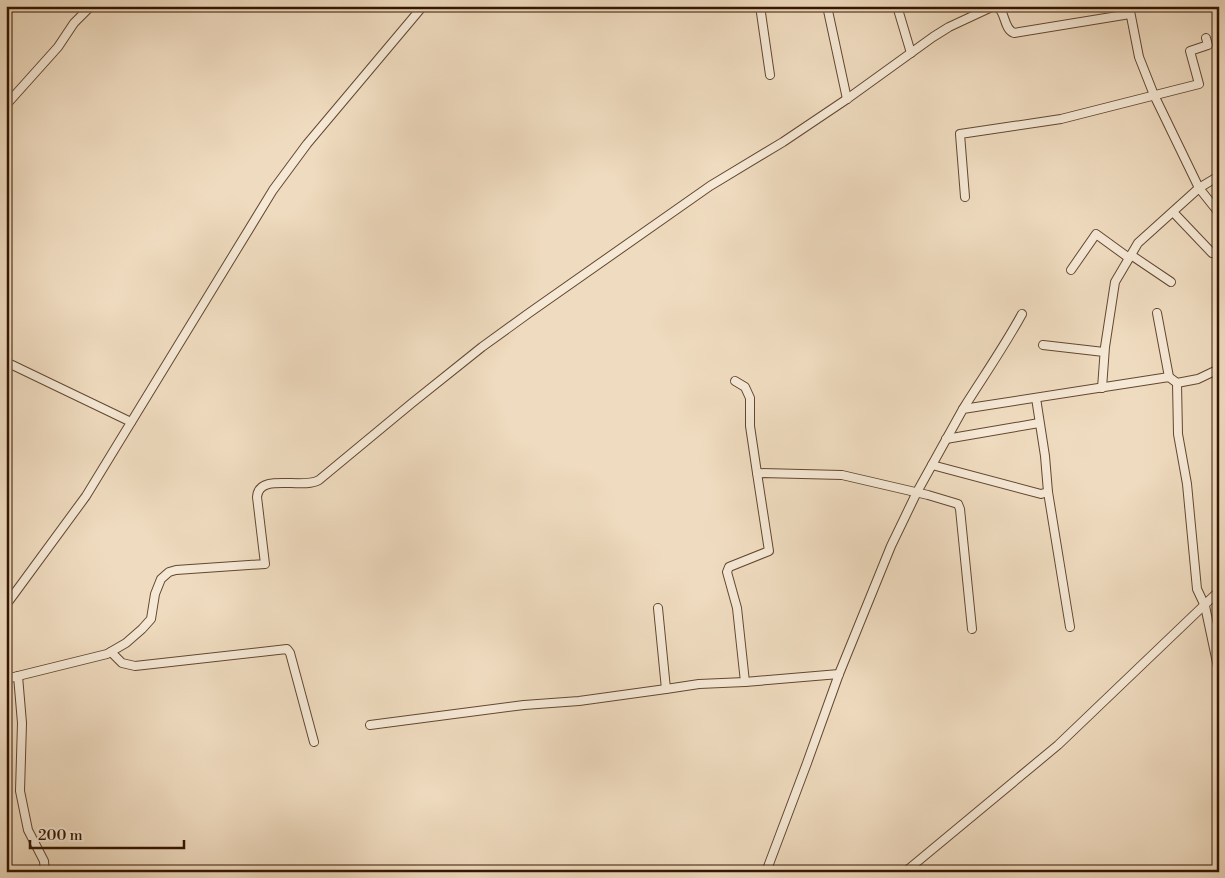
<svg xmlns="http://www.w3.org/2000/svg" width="1225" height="878" font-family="'Libre Bodoni',serif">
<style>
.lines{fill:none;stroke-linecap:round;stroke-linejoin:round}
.minor-casing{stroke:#634730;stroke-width:10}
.minor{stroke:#f5e8d5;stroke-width:8}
</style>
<rect width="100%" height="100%" fill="#efdbbf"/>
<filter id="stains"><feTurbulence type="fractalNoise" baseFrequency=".004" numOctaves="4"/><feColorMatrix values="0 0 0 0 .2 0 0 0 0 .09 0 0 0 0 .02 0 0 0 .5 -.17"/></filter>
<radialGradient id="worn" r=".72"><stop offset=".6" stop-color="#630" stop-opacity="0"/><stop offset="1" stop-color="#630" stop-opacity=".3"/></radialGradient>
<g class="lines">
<defs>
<g id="minor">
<path d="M760,6L770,75"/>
<path d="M827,6L847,99"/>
<path d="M897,6L911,53"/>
<path d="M1129,6L1139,57L1154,95L1199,188L1219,213"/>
<path d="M6,105L58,47L74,23L91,6"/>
<path d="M965,197L960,134L1061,119L1199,84L1190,51L1208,45L1206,38"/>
<path d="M1173,212L1212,253"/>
<path d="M1131,255L1171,282"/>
<path d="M1071,270L1096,234L1129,258"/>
<path d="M1157,313L1169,377"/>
<path d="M1043,345L1104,352"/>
<path d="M6,362L131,422"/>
<path d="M1219,369L1198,379L1177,383L1178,434L1187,484L1197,589L1205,606L1219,672"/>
<path d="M735,381L745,387L750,398V426L757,473"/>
<path d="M1102,388L1105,347L1115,282L1138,243L1199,188L1219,176"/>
<path d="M963,409C983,377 1004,347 1022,314"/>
<path d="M946,439L1039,423"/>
<path d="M932,465L1041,494L1048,492L1045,456L1036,398"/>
<path d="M1048,492L1070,627"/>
<path d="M6,605L86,496L273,190L307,144L423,6"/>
<path d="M658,608L666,689L699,684L745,682L839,674"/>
<path d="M111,652L122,663L135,666L287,649L290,653L314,742"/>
<path d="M18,676L107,654L126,643L142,629L151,619L155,594L161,579L169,572L176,570L265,564L257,497C259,472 302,490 319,480L412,403L482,347L529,313L710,186L783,142L847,99L933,37L949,27L994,6C1007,9 1002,28 1014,33L1130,14"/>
<path d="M6,679L18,676L22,723L20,791L28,830L44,861L45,872"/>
<path d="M745,682L737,608L727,572L729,567L769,551L757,473L842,475L928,495L958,504L960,509L972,629"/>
<path d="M370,725L524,705L579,701L666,689"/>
<path d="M766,872L807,763L839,674L891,546L917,492L963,409L1169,377L1177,383"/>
<path d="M905,872L1058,745L1219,591"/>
</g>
</defs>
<!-- minor casing -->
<use href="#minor" class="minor-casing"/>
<!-- minor -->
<use href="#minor" class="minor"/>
</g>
<!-- margin -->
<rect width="1225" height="878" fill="none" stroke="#efdbbf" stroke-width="25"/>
<rect x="8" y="8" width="1210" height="863" fill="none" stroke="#341601" stroke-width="2.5"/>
<rect x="12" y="12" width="1200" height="853" fill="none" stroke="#341601"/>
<!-- scale -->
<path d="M30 840v8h154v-8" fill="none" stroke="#341601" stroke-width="2.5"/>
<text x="38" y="840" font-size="15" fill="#341601" stroke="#f5e8d5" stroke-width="4" paint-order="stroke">200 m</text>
<rect width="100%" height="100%" filter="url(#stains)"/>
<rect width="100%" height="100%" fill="url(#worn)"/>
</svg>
